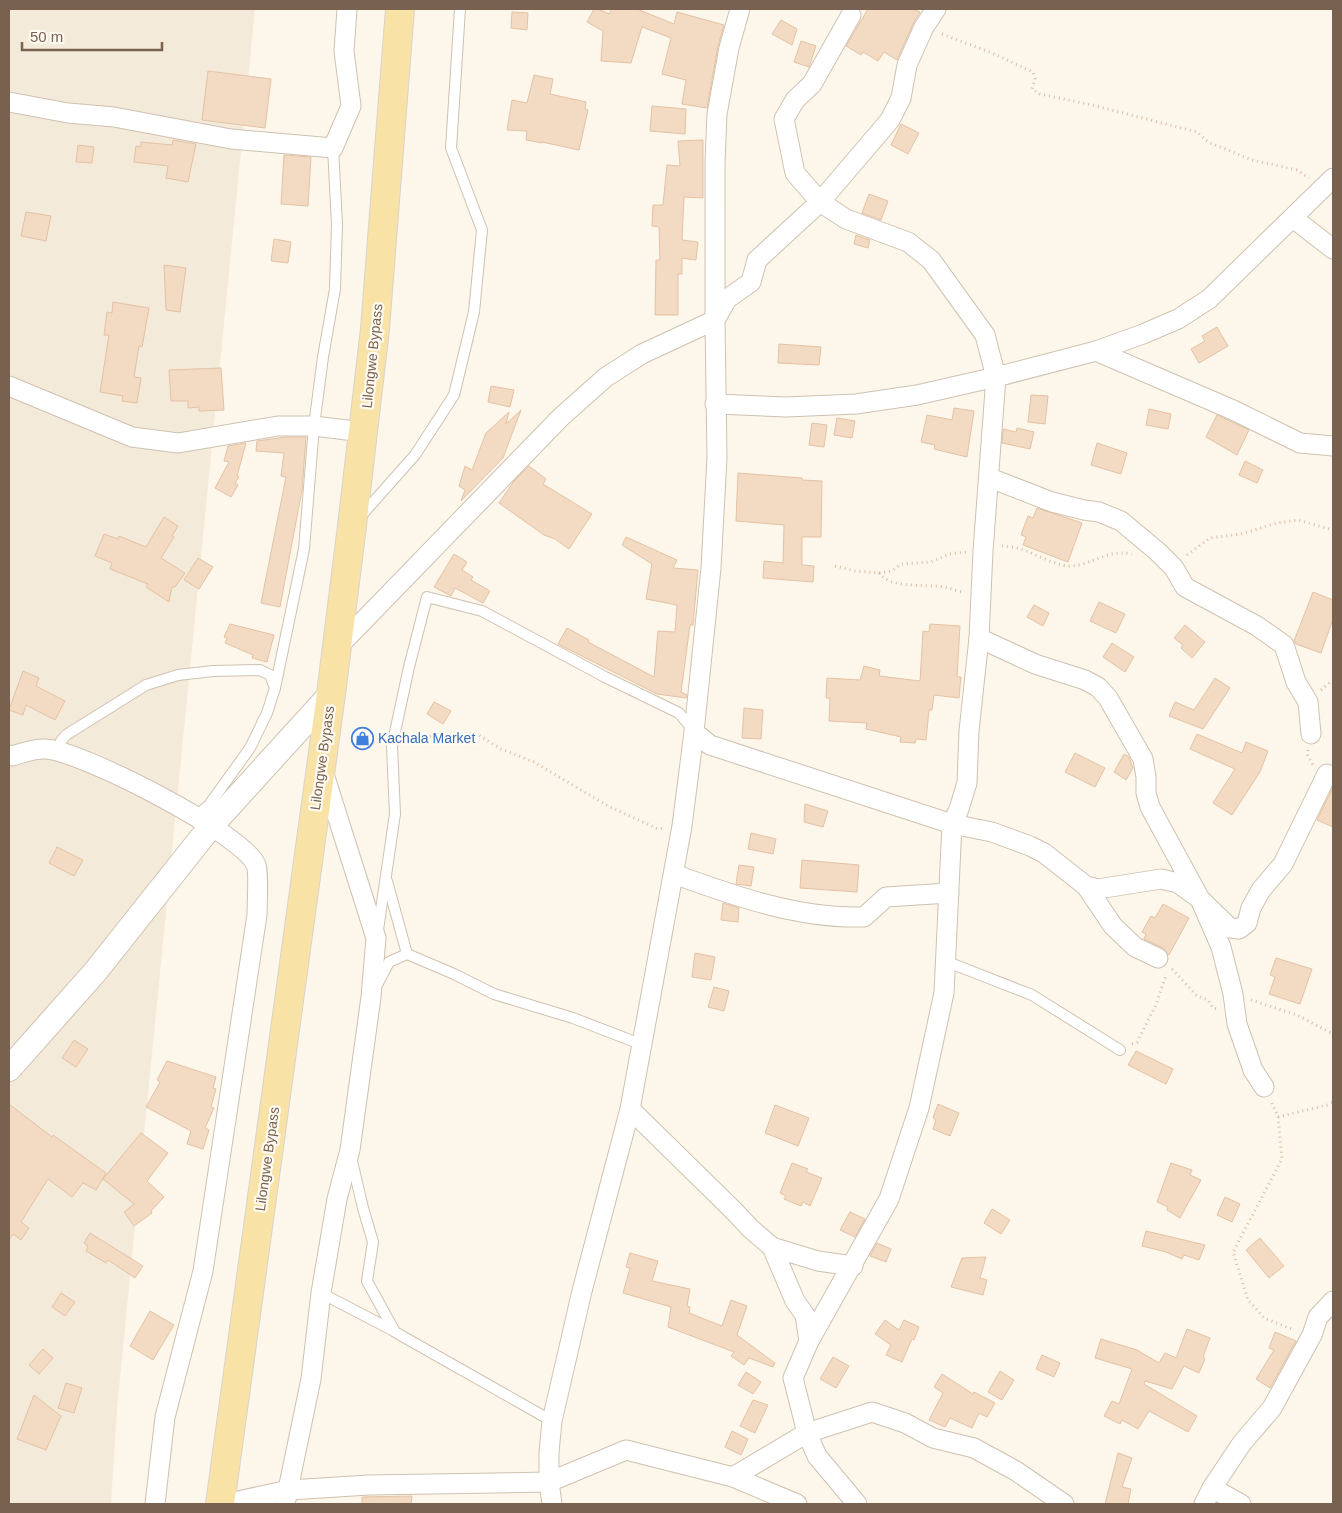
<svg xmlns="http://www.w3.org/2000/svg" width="1342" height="1513" font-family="Arial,sans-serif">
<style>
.residential{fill:#f4eada}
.building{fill:#f2dac3;stroke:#e4c2a4}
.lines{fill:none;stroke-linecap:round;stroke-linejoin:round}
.service-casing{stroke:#cfc1b0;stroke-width:12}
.minor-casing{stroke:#cfc1b0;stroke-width:21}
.tertiary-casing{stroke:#cfc1b0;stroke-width:26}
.primary-casing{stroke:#d9d3cd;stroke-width:30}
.path{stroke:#d8bda5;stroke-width:3;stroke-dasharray:1 4;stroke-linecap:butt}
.service{stroke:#fff;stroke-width:10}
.minor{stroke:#fff;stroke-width:19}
.tertiary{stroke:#fff;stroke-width:24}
.primary{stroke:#f9e2a6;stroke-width:28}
.labels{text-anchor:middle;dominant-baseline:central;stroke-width:4.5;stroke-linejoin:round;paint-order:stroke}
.street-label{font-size:14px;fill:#78614e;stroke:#fffbf2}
.shop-label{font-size:14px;fill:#366cbe;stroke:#fffbf2;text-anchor:start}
</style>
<rect width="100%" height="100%" fill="#fdf7eb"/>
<!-- residential -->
<path class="residential" d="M9,9H255L117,1409L111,1504H9Z"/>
<!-- building -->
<g class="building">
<path d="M594,9H598L609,14L612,9H637L674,24L677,12L724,25L718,46L707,108L682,104L686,80L662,74L671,38L642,27L631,63L601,61L603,31L587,22Z"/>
<path d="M868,9H913L920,12L914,22L897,60L884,52L878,61L863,52L861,55L846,46Z"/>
<path d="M512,12L528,13L527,30L511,28Z"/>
<path d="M781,20L797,29L792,45L772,34Z"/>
<path d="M801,41L816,46L809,67L794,62Z"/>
<path d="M208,71L271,79L265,128L202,120Z"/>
<path d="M534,75L553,79L550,94L586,102L585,109L588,110L579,150L542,142V143L526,140L527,131L507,130L512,100L527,103Z"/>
<path d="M652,106L686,109L685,134L650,131Z"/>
<path d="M901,124L919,133L908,154L891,145Z"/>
<path d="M173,140L196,144L188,182L166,178L168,166L134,162L136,146L141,147V142L172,145Z"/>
<path d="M703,140V198L684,197L682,240L698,242L696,260L682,258V274H678V315H655L656,260H660L659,227L652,226L653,205H663L667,165L680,166L678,141Z"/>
<path d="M78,145L94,147L92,163L76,162Z"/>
<path d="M284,155L311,157L308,206L281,204Z"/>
<path d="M869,194L888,201L881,220L862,213Z"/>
<path d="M26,212L51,216L46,241L21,236Z"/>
<path d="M856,235L870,240L868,248L854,244Z"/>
<path d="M274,239L291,242L288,263L271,261Z"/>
<path d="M164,265L186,268L180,312L166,310Z"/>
<path d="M113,302L149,308L142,347L139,346L134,377L141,378L137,403L122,401L123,396L100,392L109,335H104L107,312L112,313Z"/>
<path d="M1217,327L1228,346L1199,363L1191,349L1205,341L1202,336Z"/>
<path d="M779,344L821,347L819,365L778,363Z"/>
<path d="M221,368L224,410L199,411V407L188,408V401H171L169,370Z"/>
<path d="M491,386L514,390L510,407L488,402Z"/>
<path d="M1031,395L1048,396L1045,424L1028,422Z"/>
<path d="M954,408L974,411L967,457L934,449L935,445L921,442L927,415L952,420Z"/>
<path d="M1149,409L1171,414L1168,429L1146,425Z"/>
<path d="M521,410L503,458L461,501L465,490L459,486L465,466L472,470L486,433L509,412L506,424Z"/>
<path d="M1217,415L1249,430L1237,455L1206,437Z"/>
<path d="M837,418L855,421L852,438L834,435Z"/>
<path d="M812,423L827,425L824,447L809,445Z"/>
<path d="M1017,428L1034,432L1030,449L1002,443L1003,429L1016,432Z"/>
<path d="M286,437H306L302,490L280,607L261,603L286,477L281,476L284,453L256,451L257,441Z"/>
<path d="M246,443L237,476L239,477L235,483L238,485L231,497L215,488L229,462L224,461L228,446Z"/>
<path d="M1097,443L1127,453L1121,474L1091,465Z"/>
<path d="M1245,461L1263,470L1257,483L1239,475Z"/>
<path d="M529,466L546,479L543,484L592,514L569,549L555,539L544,535L499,503L514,481Z"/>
<path d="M738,473L802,478V480L822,481L821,537H802V565L814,566L813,582L763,578L764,561L783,563L784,525L736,521Z"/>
<path d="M1037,508L1082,523L1068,562L1023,545L1026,537L1021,535L1028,516L1033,518Z"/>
<path d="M164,517L178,526L172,536L174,537L161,558L185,573L175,587H172L169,602L146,587L148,584L110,569L112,563L95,556L104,534L118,539L119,536L146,547Z"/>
<path d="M626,537L677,560L673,568L698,570L693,625H690L681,692L687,695L686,698L657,694L558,644L567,628L589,640L588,642L654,677L658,631L675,632L677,605L646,599L652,564L622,545Z"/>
<path d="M454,554L467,562L462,570L473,577L471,580L490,591L483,603L455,588L451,596L434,587Z"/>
<path d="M198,558L213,567L199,589L184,580Z"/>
<path d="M1313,592L1333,600V619L1321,653L1296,644L1294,641Z"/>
<path d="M1099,602L1125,614L1116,633L1090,621Z"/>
<path d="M1034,605L1049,613L1043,626L1027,617Z"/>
<path d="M230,624L274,635L267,662L252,658L253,655L225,643L227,638L224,637Z"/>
<path d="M930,624L960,626L957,677H961L959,698L934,695L932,710H929L926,740L916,739L915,743L900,742L901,737L866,729L867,723L829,721L830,698H826L827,678L860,680L864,666L880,670L879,676L920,681L923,631L929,632Z"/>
<path d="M1185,625L1205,642L1192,658L1181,648L1183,645L1174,638Z"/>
<path d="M1112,643L1134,657L1125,672L1103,657Z"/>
<path d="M23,671L39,678L36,686L65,701L55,720L26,705L23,715L9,710Z"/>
<path d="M1215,678L1230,688L1203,729L1169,716L1175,702L1194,710Z"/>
<path d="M434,702L451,711L443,724L427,714Z"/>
<path d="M744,708L763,710L761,739L742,738Z"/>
<path d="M1197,734L1242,753L1246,742L1268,751L1260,772L1232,815L1213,803L1235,769L1190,749Z"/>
<path d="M1075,753L1105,768L1095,787L1065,772Z"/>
<path d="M1124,754L1129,757L1133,768L1126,780L1114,772Z"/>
<path d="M1333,787V827L1317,820Z"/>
<path d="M805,804L828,811L823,827L804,822Z"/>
<path d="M751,833L776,839L773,854L748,849Z"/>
<path d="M57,847L83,860L74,876L49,863Z"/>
<path d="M802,860L859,865L857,892L800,888Z"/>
<path d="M739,865L754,867L751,886L736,884Z"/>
<path d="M723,903L739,908L738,922L721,920Z"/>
<path d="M1163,904L1189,918L1169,955L1163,948L1144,939L1146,934L1142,932L1151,916L1155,918Z"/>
<path d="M695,953L715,957L711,980L692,977Z"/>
<path d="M1276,958L1312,969L1300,1004L1269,994L1275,977L1270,975Z"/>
<path d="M714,987L729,991L724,1011L708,1007Z"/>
<path d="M74,1040L88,1049L76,1067L62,1058Z"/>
<path d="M1136,1051L1173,1069L1166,1084L1128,1065Z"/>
<path d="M167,1061L216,1077L213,1088L216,1089L211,1107L214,1108L205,1128L209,1130L203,1149L187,1144L191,1131L146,1107L160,1082L157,1080Z"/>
<path d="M9,1104L52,1137L53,1135L106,1173L96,1190L83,1183L72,1197L48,1179L21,1222L29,1228L21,1240L13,1234L9,1240Z"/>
<path d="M938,1104L959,1113L950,1136L933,1129L936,1120L933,1118Z"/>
<path d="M775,1105L809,1118L798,1146L765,1133Z"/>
<path d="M141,1133L168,1153L147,1181L164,1197L151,1211L152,1213L134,1226L124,1212L134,1204L103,1179Z"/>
<path d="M792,1163L808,1169L806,1172L822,1178L810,1206L803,1202L801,1206L784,1199L786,1196L780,1193Z"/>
<path d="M1171,1163L1192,1170L1190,1175L1201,1180L1180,1218L1167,1210L1168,1207L1157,1202Z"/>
<path d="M1225,1197L1240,1204L1232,1222L1217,1215Z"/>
<path d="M992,1209L1010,1220L1001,1234L984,1223Z"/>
<path d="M850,1212L865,1219L855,1237L840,1230Z"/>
<path d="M1146,1231L1205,1245L1199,1260L1184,1255L1182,1259L1166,1252L1142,1246Z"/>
<path d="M90,1233L143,1266L135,1278L108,1260L106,1263L86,1251L88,1246L84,1243Z"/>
<path d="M1260,1238L1284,1266L1269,1278L1246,1250Z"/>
<path d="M877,1243L891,1249L886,1262L870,1256Z"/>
<path d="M630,1253L658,1261L652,1281L690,1289L687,1306L690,1307L689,1313L722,1326L731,1300L747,1306L737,1335L775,1363L773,1367L749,1358L744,1365L731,1356L734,1352L668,1327L671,1307L623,1293L630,1268L626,1267Z"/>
<path d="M986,1257L980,1278L987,1280L983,1295L951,1287L962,1258Z"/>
<path d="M61,1293L75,1302L65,1316L52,1307Z"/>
<path d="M150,1311L174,1325L153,1360L130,1346Z"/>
<path d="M885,1320L899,1330L904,1320L919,1327L914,1340L912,1339L902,1362L886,1355L891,1345L875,1334Z"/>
<path d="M1187,1329L1210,1338L1203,1357L1205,1359L1199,1373L1184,1366L1172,1389L1145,1381L1144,1384L1197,1416L1188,1432L1149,1411L1138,1429L1122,1420L1120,1424L1104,1416L1112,1401L1119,1404L1132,1369L1095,1358L1101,1339L1137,1350L1159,1363L1165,1353L1176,1358Z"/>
<path d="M1275,1332L1296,1341L1270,1388L1256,1379L1274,1350L1269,1348Z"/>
<path d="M43,1349L53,1358L39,1374L29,1365Z"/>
<path d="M1042,1355L1060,1363L1054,1377L1036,1369Z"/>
<path d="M833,1357L849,1366L836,1388L820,1379Z"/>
<path d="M1000,1371L1014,1380L1002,1400L988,1392Z"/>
<path d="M746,1372L761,1382L753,1394L738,1385Z"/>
<path d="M942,1374L973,1394L974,1392L995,1403L987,1417L979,1413L972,1428L950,1418L945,1427L929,1420L943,1393L934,1387Z"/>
<path d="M66,1383L82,1388L74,1413L58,1408Z"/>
<path d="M34,1395L61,1416L46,1450L17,1439Z"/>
<path d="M753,1400L768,1405L755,1433L740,1426Z"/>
<path d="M732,1431L748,1439L741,1455L725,1447Z"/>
<path d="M1118,1453L1132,1458L1122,1487L1131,1489L1128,1504H1105Z"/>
<path d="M412,1496L411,1504H362V1497Z"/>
</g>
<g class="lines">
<defs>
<g id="service">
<path d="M360,517L415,455L454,395L474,312L482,230L451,148L460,9"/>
<path d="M66,753L60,749L61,741L66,735L146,685L178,675L213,671L260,670L270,675L275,688"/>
<path d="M192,815L201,812L209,805L250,748L267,713L275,688L304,549L314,426L323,357L335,289L337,224L333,148"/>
<path d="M387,881L407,954"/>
<path d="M378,930L395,814L392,746L409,667L427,597L482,611L605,677L679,713L694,731"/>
<path d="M945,961L1032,995L1120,1050"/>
<path d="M376,987L389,962L407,954L454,974L494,994L573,1018L643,1045"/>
<path d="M351,1157L363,1208L373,1242L367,1281L395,1332L552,1421"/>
<path d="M321,1293L394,1331"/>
</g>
<g id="minor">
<path d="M851,15L812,84L795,100L784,119L795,173L820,202L846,219L908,242L931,260L985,335L996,377L983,551L979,638L1035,664L1085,680L1098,687L1108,698L1143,759L1146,777V793L1150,807L1200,899L1221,947L1233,994L1237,1024L1253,1070L1264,1087"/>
<path d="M9,102L68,113L114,117L231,139L333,148L351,106L344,51L347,9"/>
<path d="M1293,218L1333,249"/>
<path d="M1096,351L1233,410L1300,443L1333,446"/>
<path d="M9,386L132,437L178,443L278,426H314L363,432"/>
<path d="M715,404L786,407L856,404L917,395L996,377L1096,351L1143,334L1178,319L1209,299L1333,178"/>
<path d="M990,478L1052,502L1084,510L1099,512L1121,521L1158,552L1174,568L1185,587L1257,626L1284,645L1296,682L1308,702L1311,734"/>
<path d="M336,649L561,417L606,377L642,354L715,320L727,299L751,282L757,260L820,202L890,120L901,98L907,65L924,27L936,9"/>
<path d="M694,732L710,745L952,824L992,832L1030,846L1044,853L1086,886L1098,889L1161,879L1178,883L1200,899L1230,928L1239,929L1247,923L1251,908L1261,890L1283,864L1327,774"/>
<path d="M9,755L12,756C23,753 34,748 46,749C81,751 244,834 256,865C259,871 257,906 257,915L203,1271L165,1417L155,1504"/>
<path d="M674,874C734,896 799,919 864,917L886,897L949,893"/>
<path d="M1086,886L1113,926L1135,947L1158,958"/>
<path d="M630,1109L733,1210L751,1229L772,1247L818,1261L853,1266"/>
<path d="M772,1247L795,1301L805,1315L809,1341L793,1378L807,1433L817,1456L857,1504"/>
<path d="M809,1341L889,1199L919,1108L944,993L952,824L959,809L967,783L969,731L979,638"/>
<path d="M733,1477L807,1433L872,1412L905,1423L933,1438L974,1448L1016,1471L1064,1504"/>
<path d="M1212,1488L1241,1504"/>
<path d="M224,1504L289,1490L369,1485L549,1482L626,1450L733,1477L797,1504"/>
<path d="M285,1504L311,1379L321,1293L337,1199L350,1150L371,997L376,938L323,771"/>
<path d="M552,1504L549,1482V1452L552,1421L582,1291L630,1109L682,826L694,732L711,568L717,458L715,320V163L717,114L729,48L740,9"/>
<path d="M1204,1504L1212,1488L1242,1443L1272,1408L1312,1335L1318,1317L1333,1301"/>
</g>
<path id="tertiary" d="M9,1069L95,972L211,826L331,694"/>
<path id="primary" d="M220,1504L331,694L352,526L375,329L400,9"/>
</defs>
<!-- service casing -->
<use href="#service" class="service-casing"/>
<!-- minor casing -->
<use href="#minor" class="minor-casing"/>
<!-- tertiary casing -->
<use href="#tertiary" class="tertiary-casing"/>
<!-- primary casing -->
<use href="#primary" class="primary-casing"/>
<!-- path -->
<g class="path">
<path d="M942,34L992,53L1033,72L1035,79L1032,89L1040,94L1092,105L1197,132L1208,142L1252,160L1297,170L1309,178"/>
<path d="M1002,546C1008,547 1015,547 1021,549C1033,553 1057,566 1068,566C1094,566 1103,549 1132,554"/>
<path d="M1187,555L1210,538L1241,534L1277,523L1298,520L1333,530"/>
<path d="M835,566L855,571L879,573L892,571L901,564L931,562L949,554L966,552"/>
<path d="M879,573C890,589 926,584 944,587C950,588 956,591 963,592"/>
<path d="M1321,690L1333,680"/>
<path d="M406,743L439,734H477L501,749L534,762L608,806L658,829L664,828"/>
<path d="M1308,750L1307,754L1313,765"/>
<path d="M1172,969L1197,996L1208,1000L1213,1008L1217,1009"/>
<path d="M1251,1000L1297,1015L1333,1034"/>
<path d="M1132,1044L1137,1042L1156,1005L1166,975"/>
<path d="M1272,1103L1278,1117L1282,1159L1233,1252L1248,1300L1264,1318L1294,1330"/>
<path d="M1278,1117L1327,1105L1333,1102"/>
</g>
<!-- service -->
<use href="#service" class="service"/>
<!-- minor -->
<use href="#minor" class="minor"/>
<!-- tertiary -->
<use href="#tertiary" class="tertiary"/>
<!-- primary -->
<use href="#primary" class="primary"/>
</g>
<!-- icons -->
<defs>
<symbol id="shop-ring" viewBox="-11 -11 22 22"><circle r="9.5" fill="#fffbf2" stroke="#3f7fe0" stroke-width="1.5"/><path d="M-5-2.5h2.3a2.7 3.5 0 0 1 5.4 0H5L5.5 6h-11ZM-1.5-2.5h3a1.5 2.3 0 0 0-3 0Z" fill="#3f7fe0"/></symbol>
</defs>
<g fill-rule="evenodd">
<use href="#shop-ring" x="350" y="726" width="25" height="25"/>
</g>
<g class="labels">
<!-- street labels -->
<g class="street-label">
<text transform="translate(372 356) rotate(-84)">Lilongwe Bypass</text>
<text transform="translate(322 758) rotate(-82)">Lilongwe Bypass</text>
<text transform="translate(267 1159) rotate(-82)">Lilongwe Bypass</text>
</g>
<!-- shop labels -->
<g class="shop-label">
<text x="378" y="738">Kachala Market</text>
</g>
</g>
<!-- border -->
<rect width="1342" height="1513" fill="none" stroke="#78614e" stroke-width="20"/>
<!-- scale -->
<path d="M22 42v8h140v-8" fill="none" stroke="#78614e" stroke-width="2.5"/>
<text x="30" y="42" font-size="15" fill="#78614e" stroke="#fffbf2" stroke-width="4" paint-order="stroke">50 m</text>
</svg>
